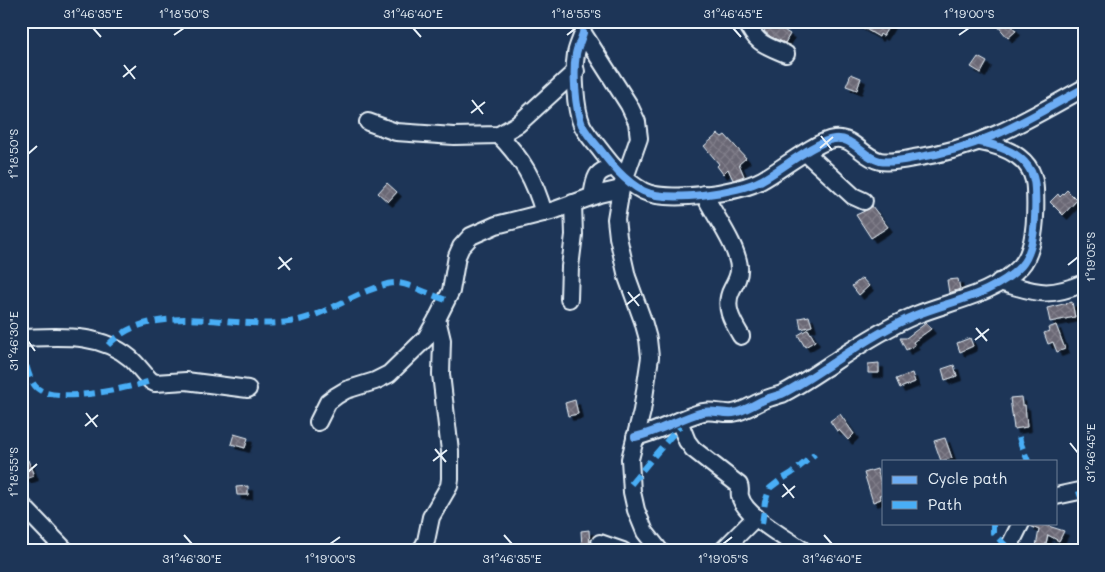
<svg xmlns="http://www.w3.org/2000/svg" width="1105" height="572" font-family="Mali,sans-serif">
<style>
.building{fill:url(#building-cross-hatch);stroke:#e8f1f8;filter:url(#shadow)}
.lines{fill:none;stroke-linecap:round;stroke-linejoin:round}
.minor-casing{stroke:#e8f1f8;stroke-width:20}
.minor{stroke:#1d3557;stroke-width:16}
.quiet{stroke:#49aef6;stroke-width:6;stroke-dasharray:12 6;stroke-linecap:butt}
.cycleway-casing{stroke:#1d3557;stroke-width:11}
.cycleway{stroke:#6dadf4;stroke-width:8}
.ticks{fill:none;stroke:#e8f1f8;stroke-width:2}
.neatline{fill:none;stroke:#e8f1f8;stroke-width:2}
.ticks-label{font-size:12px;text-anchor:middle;fill:#e8f1f8}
</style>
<defs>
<pattern id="building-cross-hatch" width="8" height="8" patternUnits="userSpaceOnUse" patternTransform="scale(1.25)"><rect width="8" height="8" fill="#6a6774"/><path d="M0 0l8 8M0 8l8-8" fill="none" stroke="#7f7d89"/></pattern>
<filter id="shadow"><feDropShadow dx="4.5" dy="4.5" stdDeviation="0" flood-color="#0009"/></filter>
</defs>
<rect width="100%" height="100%" fill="#1d3557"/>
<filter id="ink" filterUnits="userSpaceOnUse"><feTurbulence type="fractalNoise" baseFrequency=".02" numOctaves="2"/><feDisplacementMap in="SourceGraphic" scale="10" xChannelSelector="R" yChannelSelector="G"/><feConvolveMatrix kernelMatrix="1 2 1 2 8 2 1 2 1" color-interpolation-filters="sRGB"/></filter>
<g filter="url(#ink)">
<!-- building -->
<g class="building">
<path d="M770,21L790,34L785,43L771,37L764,31Z"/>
<path d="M852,21H885L890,24L883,36L880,34L879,37Z"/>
<path d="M1002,21H1008L1016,31L1008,38L997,25Z"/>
<path d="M978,57L987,62L981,73L971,67Z"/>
<path d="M851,74L861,78L857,90L846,86Z"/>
<path d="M718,134L722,137L725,135L746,158L739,164L744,176L733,180L728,169L723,174L717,166L719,164L704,146Z"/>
<path d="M387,183L397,192L388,202L378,193Z"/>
<path d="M1067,190L1077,200L1063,215L1050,202L1058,194L1060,197Z"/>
<path d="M872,206L888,227L871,238L856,215L869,209Z"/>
<path d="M862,278L869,286L859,295L852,286Z"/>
<path d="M958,279L960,289L949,293L947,280Z"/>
<path d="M1072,302L1075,317L1050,322L1047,308Z"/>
<path d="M809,316L812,326L801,329L799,318Z"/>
<path d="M926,323L931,329L913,342L915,345L906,350L900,338H906Z"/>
<path d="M1056,325L1065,349L1057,352L1053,342L1048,344L1044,333L1049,331L1048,328Z"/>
<path d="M808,329L815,341L805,347L798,335Z"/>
<path d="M970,338L973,346L960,352L957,343Z"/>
<path d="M879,363V373H868V364Z"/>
<path d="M954,365L957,376L945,380L942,369Z"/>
<path d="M912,373L915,382L900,388L896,379Z"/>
<path d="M1021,397L1022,405H1025L1027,427L1014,429L1010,398Z"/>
<path d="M575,400L578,414L568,416L565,403Z"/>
<path d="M840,414L854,434L848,440L839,430L837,431L830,421Z"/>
<path d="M234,434L248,438L245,448L231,444Z"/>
<path d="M945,438L952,458L941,461L934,441Z"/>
<path d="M28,460L34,476L26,479L21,467V462Z"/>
<path d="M877,469L884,494L879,495L881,499L873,502L864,473Z"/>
<path d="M248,486V495H237L236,487Z"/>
<path d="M1031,523H1039L1064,531L1059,541L1048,535L1045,548L1036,546L1039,530L1030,526Z"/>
<path d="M589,530L590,546L582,547L581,531Z"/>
</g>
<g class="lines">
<defs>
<g id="minor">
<path d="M581,21L583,33L629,105L637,122L639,138L621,189L616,219L618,237L627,277L643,321L648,339L650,357L642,411L630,459L632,492L636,510L645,532L660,551"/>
<path d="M746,21C756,44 765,45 786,54"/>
<path d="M583,33C581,40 577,47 576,54C573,72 575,108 582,125C586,133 592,140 598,147C611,164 624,181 643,191C667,203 739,193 762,180C779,171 816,141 834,139C853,136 862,157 880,161C890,163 904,160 914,158C980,149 1027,120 1084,88"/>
<path d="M368,122L396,132L454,136L499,135L518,124L576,71"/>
<path d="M499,135C523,160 534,179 544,213"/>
<path d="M806,153L853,196L864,201"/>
<path d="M704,194C714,215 737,245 739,267C740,275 736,282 732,289C723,306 732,321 741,336"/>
<path d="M592,196C596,178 593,172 614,167"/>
<path d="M999,282C1037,292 1045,299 1084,283"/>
<path d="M569,299L570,267L574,235L573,203"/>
<path d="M21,338C60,337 98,332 130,358C138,365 144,374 151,381L155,383L186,381L248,389"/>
<path d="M679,421L687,441L693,449L739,485C741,489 739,492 740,496C744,516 788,539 804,551"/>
<path d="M318,422L328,402L336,396L346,390L375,381L389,374L426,338L437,319L451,291L457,256L461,247L471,236L496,225L555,210L599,194L621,189"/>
<path d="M635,437C659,432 680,418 703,412C713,410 723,414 733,413C745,411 754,404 764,400C770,397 776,396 782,394C800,385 817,373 834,362C859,345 887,327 916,315C950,301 994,295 1021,266C1036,249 1036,211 1035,189C1034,158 1007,147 980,142"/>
<path d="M1056,496L1084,490"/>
<path d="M21,504L66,551"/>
<path d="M600,543L623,551"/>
<path d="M419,551L423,547L426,541L431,517L449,486L450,479V451L441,374L442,340L437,319"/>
<path d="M722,551L756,517"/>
<path d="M1007,551L1021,523"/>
</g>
</defs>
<!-- minor casing -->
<use href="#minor" class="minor-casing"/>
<!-- minor -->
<use href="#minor" class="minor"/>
<!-- quiet -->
<g class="quiet">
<path d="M108,345C153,299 232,330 288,322C316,319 344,300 370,290C378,287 387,283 396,283C408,283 433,296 446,300"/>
<path d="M21,349C26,361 28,380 37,388C56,405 128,388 151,381"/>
<path d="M1019,437L1021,444L1028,461"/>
<path d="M631,484L654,456L680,426"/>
<path d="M1079,491L1084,507"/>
<path d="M993,523V533L1008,548"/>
<path d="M762,524L765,502L770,488L779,481L792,473L815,454"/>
</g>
<defs>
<g id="cycleway">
<path d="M583,33C581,40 577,47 576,54C573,72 575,108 582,125C586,133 592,140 598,147C611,164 624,181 643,191C667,203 739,193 762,180C779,171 816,141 834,139C853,136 862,157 880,161C890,163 904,160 914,158C980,149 1027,120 1084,88"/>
<path d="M635,437C659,432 680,418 703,412C713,410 723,414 733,413C745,411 754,404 764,400C770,397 776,396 782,394C800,385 817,373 834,362C859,345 887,327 916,315C950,301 994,295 1021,266C1036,249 1036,211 1035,189C1034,158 1007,147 980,142"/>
</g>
</defs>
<!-- cycleway casing -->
<use href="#cycleway" class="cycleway-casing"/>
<!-- cycleway -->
<use href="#cycleway" class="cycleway"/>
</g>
</g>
<!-- ticks -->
<path class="ticks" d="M93,28L101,37M413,28L421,37M733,28L741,37M174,35L184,28M567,35L576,28M959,35L969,28M124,65L135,79M123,77L136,66M472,100L483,114M471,113L485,102M821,136L832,150M820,148L833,137M28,154L37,146M279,257L290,270M1068,265L1078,257M278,269L292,258M628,292L639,306M626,305L640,294M976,328L987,341M975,340L989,329M28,341L35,351M86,413L97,427M85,426L98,415M1070,443L1078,453M435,449L446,462M433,461L447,450M28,472L37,464M783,484L794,498M782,497L795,486M184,535L192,544M504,535L512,544M824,535L832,544M330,544L340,537M723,544L732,537"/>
<!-- margin -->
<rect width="1105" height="572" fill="none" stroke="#1d3557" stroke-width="55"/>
<!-- legend -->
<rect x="882" y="460" width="175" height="65" fill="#1d3557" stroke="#6e8097"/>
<rect x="892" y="476" width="25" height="8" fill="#6dadf4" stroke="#6e8097"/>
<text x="928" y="484" font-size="15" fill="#e8f1f8">Cycle path</text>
<rect x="892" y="501" width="25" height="8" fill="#49aef6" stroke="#6e8097"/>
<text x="928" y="510" font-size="15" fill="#e8f1f8">Path</text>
<rect x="28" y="28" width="1050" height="516" class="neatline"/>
<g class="ticks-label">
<text x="93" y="18">31°46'35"E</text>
<text x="184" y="18">1°18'50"S</text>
<text x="413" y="18">31°46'40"E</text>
<text x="576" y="18">1°18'55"S</text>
<text x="733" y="18">31°46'45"E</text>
<text x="969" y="18">1°19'00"S</text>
<text transform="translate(14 154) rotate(-90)" y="4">1°18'50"S</text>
<text transform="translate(1091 257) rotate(-90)" y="4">1°19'05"S</text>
<text transform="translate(14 341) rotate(-90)" y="4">31°46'30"E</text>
<text transform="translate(1091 453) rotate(-90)" y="4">31°46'45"E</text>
<text transform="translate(14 472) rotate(-90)" y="4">1°18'55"S</text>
<text x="192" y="563">31°46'30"E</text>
<text x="330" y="563">1°19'00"S</text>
<text x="512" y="563">31°46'35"E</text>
<text x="723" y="563">1°19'05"S</text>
<text x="832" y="563">31°46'40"E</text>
</g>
</svg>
